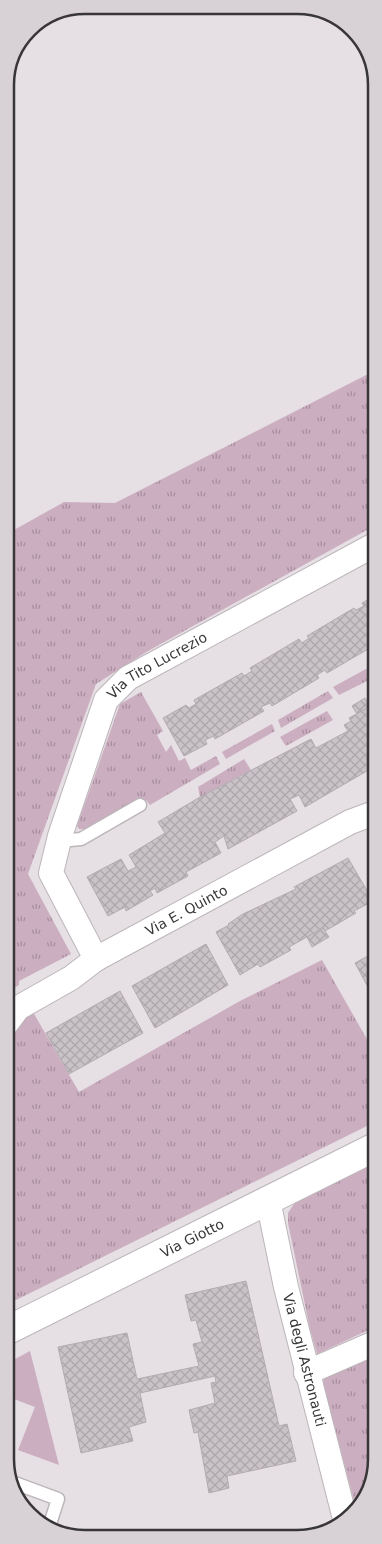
<svg xmlns="http://www.w3.org/2000/svg" width="382" height="1544" font-family="'DejaVu Sans',sans-serif">
<style>
.grass{fill:url(#grass-tufts)}
.garden{fill:#ccaec1}
.building{fill:url(#building-cross-hatch);stroke:#b2abb0}
.lines{fill:none;stroke-linecap:round;stroke-linejoin:round}
.lane-casing{stroke:#bcb5b9;stroke-width:15}
.street-casing{stroke:#bcb5b9;stroke-width:26}
.secondary-casing{stroke:#bcb5b9;stroke-width:30}
.lane{stroke:#fff;stroke-width:12}
.street{stroke:#fff;stroke-width:24}
.secondary{stroke:#fff;stroke-width:28}
.labels{text-anchor:middle;dominant-baseline:central;stroke-width:4.5;stroke-linejoin:round;paint-order:stroke}
.street-label{font-size:14px;fill:#393638;stroke:#e6dfe4}
.rim{fill:none;stroke:#393638;stroke-width:2.5}
</style>
<defs>
<pattern id="grass-tufts" width="24" height="20" patternUnits="userSpaceOnUse" patternTransform="scale(1.25)"><rect width="24" height="20" fill="#ccaec1"/><path d="M3 7l-1-3M5 7V3M7 7l1-3M15 17l-1-3M17 17v-4M19 17l1-3" fill="none" stroke="#a78e9e"/></pattern>
<pattern id="building-cross-hatch" width="8" height="8" patternUnits="userSpaceOnUse" patternTransform="scale(1.25)"><rect width="8" height="8" fill="#c9c2c7"/><path d="M0 0l8 8M0 8l8-8" fill="none" stroke="#ada7ac"/></pattern>
</defs>
<rect width="100%" height="100%" fill="#e6dfe4"/>
<!-- grass -->
<g class="grass">
<path d="M376,370V525L148,651L96,684L28,874L71,954L19,981V985L6,993L5,535L64,502L115,503Z"/>
<path d="M377,663V676L339,695L333,687Z"/>
<path d="M328,691L333,698L281,728L278,720Z"/>
<path d="M141,692L163,731L157,735L166,752L171,745L179,761L185,758L191,770L216,756L220,764L150,805L146,800H139L86,829H79L77,826L120,704Z"/>
<path d="M327,711L333,720L286,746L280,737Z"/>
<path d="M272,724L275,731L226,759L222,752Z"/>
<path d="M244,759L251,770L200,797L198,787Z"/>
<path d="M322,960L377,1057V1121L6,1305V1042L23,1019L33,1012L79,1092L240,1001Z"/>
<path d="M377,1161V1326L317,1354L310,1329L288,1223V1213L296,1201Z"/>
<path d="M373,1356L377,1362V1464L357,1512L323,1384L324,1378Z"/>
</g>
<!-- garden -->
<path class="garden" d="M30,1351L59,1465L18,1450L35,1407L6,1396V1364Z"/>
<!-- building -->
<g class="building">
<path d="M376,595L377,640L373,642L375,645L327,673L325,670L317,675L319,678L272,706L270,703L261,707L264,711L215,739L214,736L205,740L207,744L184,756L163,718L186,705L189,708L196,704L194,700L242,673L244,676L252,671L250,668L299,639L302,643L309,638L307,636L354,608L356,610L364,606L362,603Z"/>
<path d="M365,698L370,707L357,714L352,706Z"/>
<path d="M377,703V757L375,753L366,758L372,768L305,807L299,795L290,799L297,811L228,849L224,836L215,842L221,853L186,872L188,876L157,893L155,888L150,891L153,895L126,911L125,907L108,916L87,877L121,859L128,871L136,867L129,855L165,833L158,822L200,797L311,739L316,748L348,731L344,725L351,721L349,718Z"/>
<path d="M348,858L373,901L354,911L356,913L325,931L323,928L289,947L291,950L260,967L258,964L240,975L216,932L229,925L228,924L243,914L296,889L294,887Z"/>
<path d="M323,928L329,937L312,947L307,937Z"/>
<path d="M206,944L228,985L155,1028L132,986Z"/>
<path d="M377,951V1004L355,963Z"/>
<path d="M120,991L143,1033L69,1074L46,1033Z"/>
<path d="M246,1281L279,1426L287,1424L296,1461L227,1476L229,1488L209,1493L198,1432L194,1433L189,1410L215,1403L211,1383L216,1382L215,1376L140,1393L146,1422L129,1427L133,1441L81,1453L58,1347L127,1333L137,1379L199,1366L193,1344L202,1342L196,1320L191,1321L185,1295Z"/>
</g>
<g class="lines">
<defs>
<g id="lane">
<path d="M60,836L70,840L81,839L140,805"/>
<path d="M12,1482L58,1499L49,1527"/>
</g>
<g id="street">
<path id="s1" d="M96,959L51,873L60,836L106,700L128,678L376,544"/>
<path id="s2" d="M6,1024L18,1008L71,978L96,959L350,822L377,812"/>
<path id="s3" d="M268,1200L286,1287L345,1519"/>
<path d="M306,1373L377,1342"/>
</g>
<g id="secondary">
<path id="s4" d="M6,1331L377,1146"/>
</g>
</defs>
<!-- lane casing -->
<use href="#lane" class="lane-casing"/>
<!-- street casing -->
<use href="#street" class="street-casing"/>
<!-- secondary casing -->
<use href="#secondary" class="secondary-casing"/>
<!-- lane -->
<use href="#lane" class="lane"/>
<!-- street -->
<use href="#street" class="street"/>
<!-- secondary -->
<use href="#secondary" class="secondary"/>
</g>
<g class="labels">
<!-- street labels -->
<g class="street-label">
<text stroke="none"><textPath href="#s1" startOffset="341">Via Tito Lucrezio</textPath></text>
<text stroke="none"><textPath href="#s2" startOffset="215">Via E. Quinto</textPath></text>
<text stroke="none"><textPath href="#s4" startOffset="208">Via Giotto</textPath></text>
<text stroke="none"><textPath href="#s3" startOffset="164">Via degli Astronauti</textPath></text>
</g>
</g>
<!-- crop -->
<path d="M0 0H382V1544H0ZM85 14H297A71 71 0 0 1 368 85V1459A71 71 0 0 1 297 1530H85A71 71 0 0 1 14 1459V85A71 71 0 0 1 85 14Z" fill="#d8d1d6" fill-rule="evenodd"/>
<path class="rim" d="M85 14H297A71 71 0 0 1 368 85V1459A71 71 0 0 1 297 1530H85A71 71 0 0 1 14 1459V85A71 71 0 0 1 85 14Z"/>
</svg>
